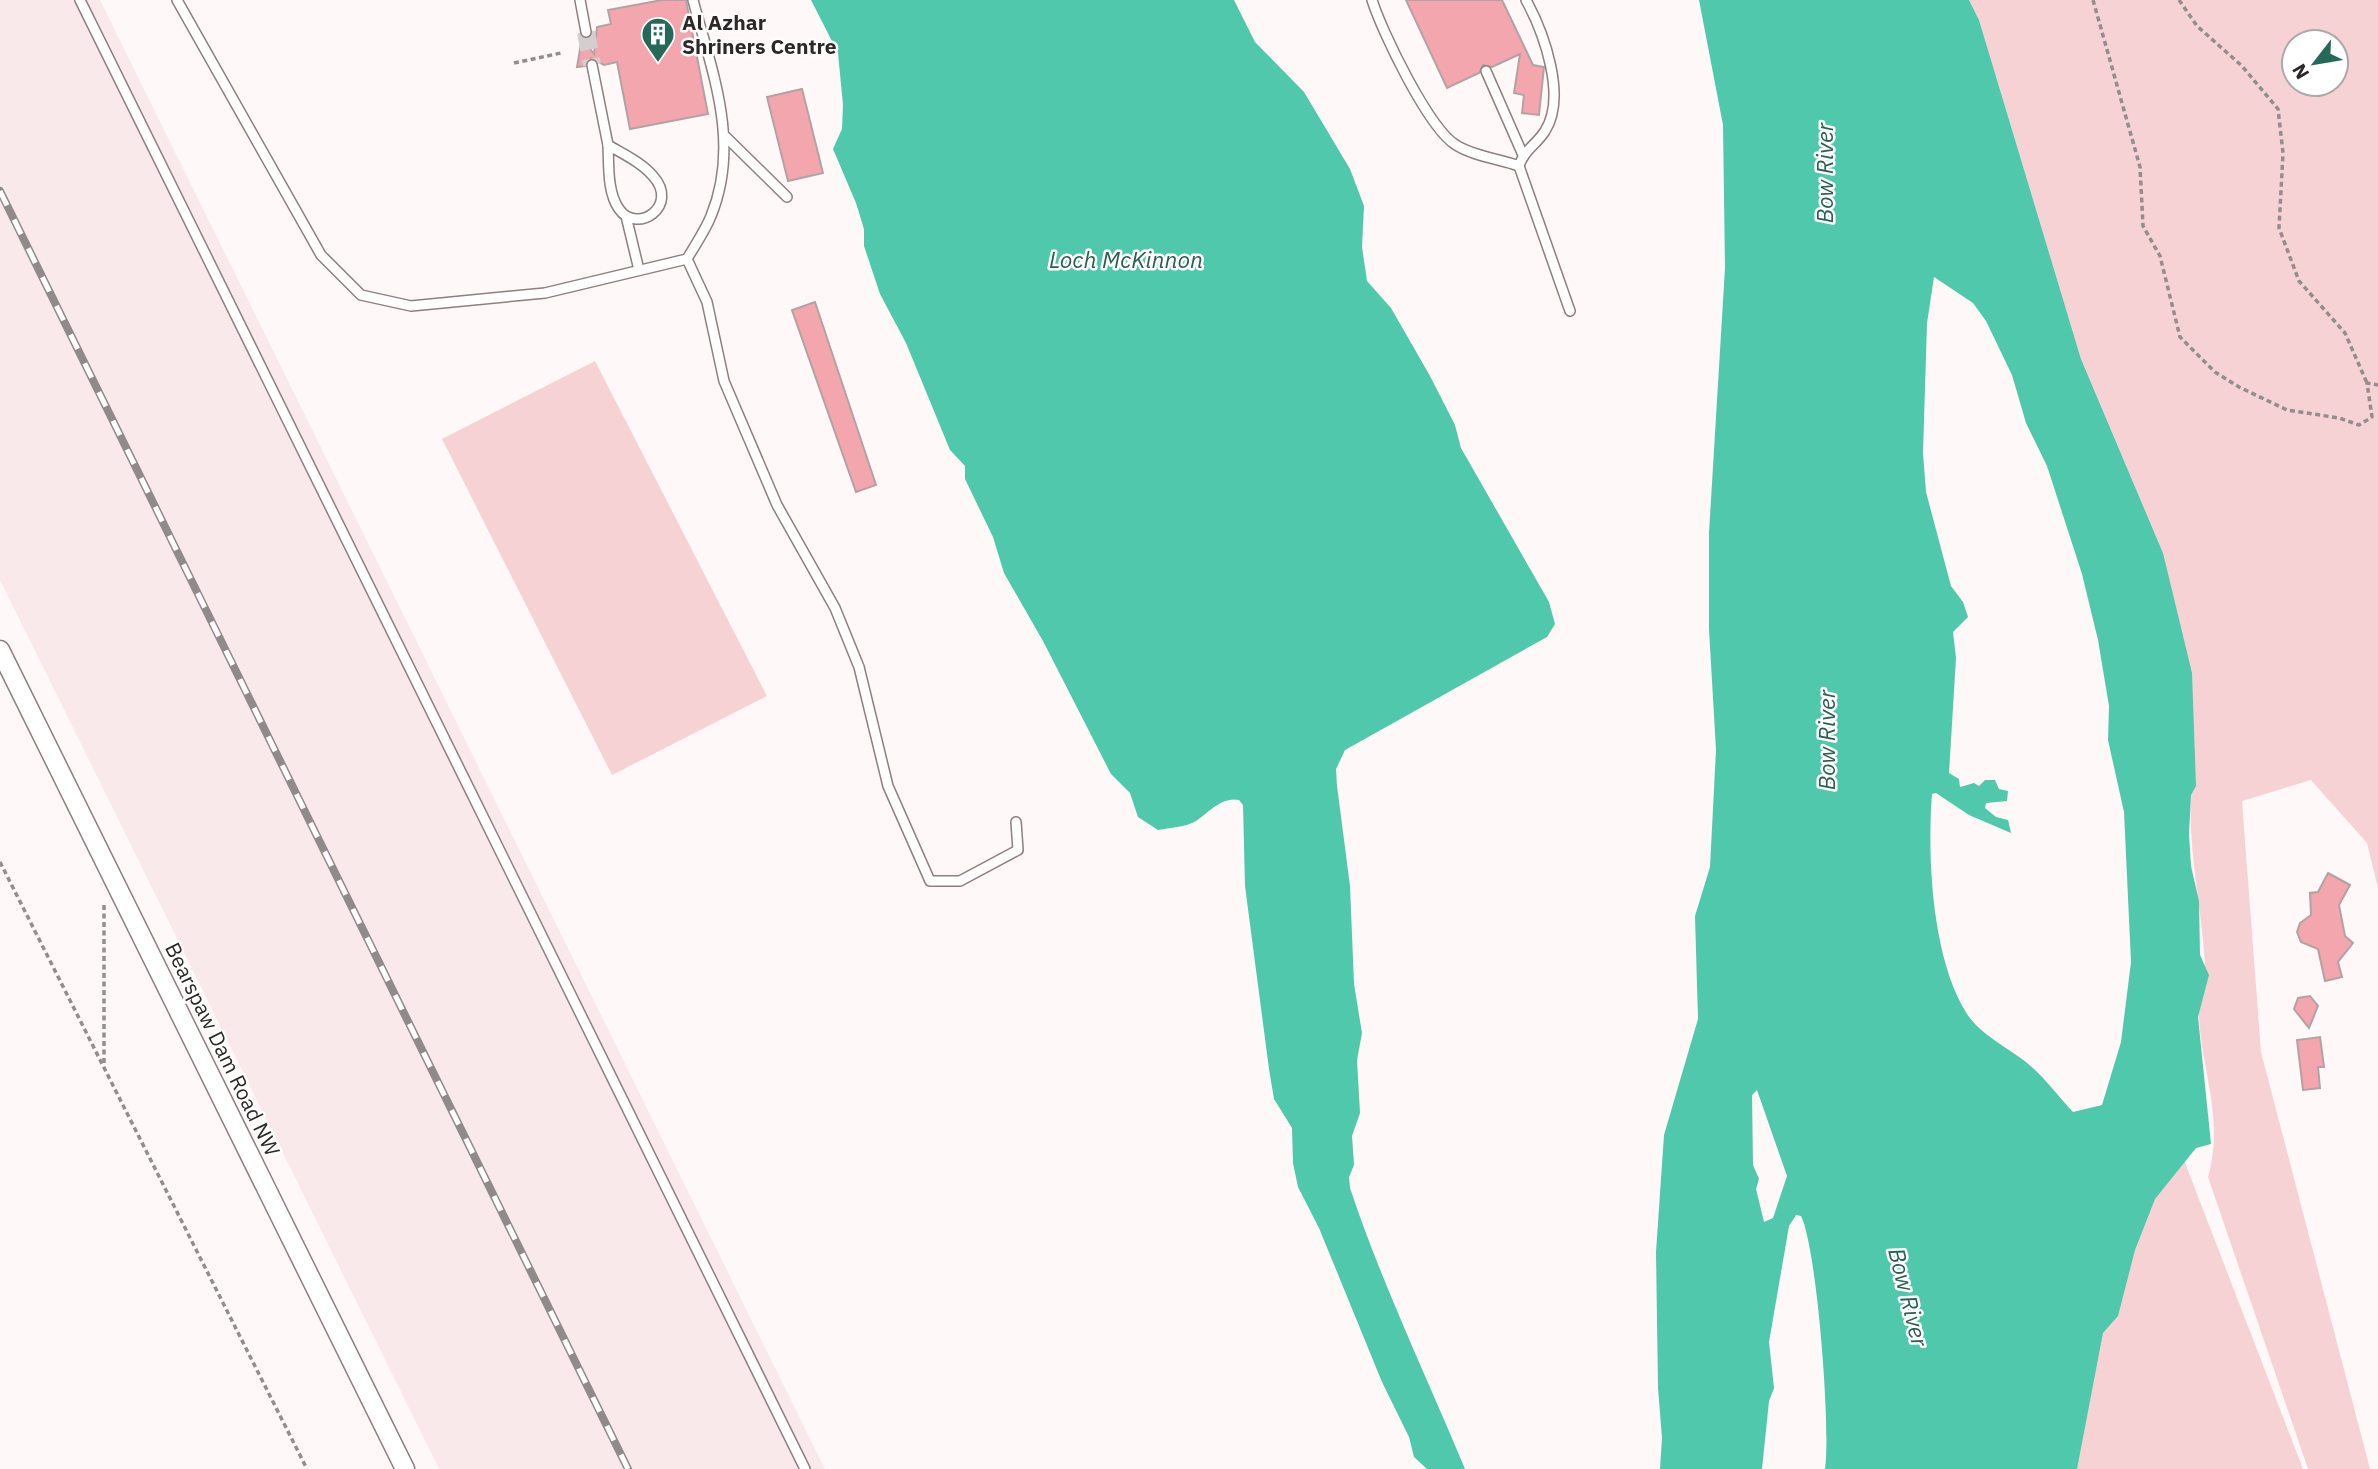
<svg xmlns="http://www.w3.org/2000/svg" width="2378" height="1469" font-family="'IBM Plex Sans',sans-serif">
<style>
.built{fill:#f9e9ea}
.green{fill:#f7d2d5;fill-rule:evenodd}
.water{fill:#4fc8ab;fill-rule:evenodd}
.building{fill:#f4a6af;stroke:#b3a2a3;stroke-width:2}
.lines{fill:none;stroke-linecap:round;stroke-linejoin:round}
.street-tunnel{stroke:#d5cece;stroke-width:18;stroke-dasharray:18 9;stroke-linecap:butt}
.lane-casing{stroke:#8e7f80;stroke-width:12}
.street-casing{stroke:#8e7f80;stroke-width:21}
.path{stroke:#948d8d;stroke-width:3.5;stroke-dasharray:5 3.5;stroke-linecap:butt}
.lane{stroke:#fff;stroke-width:9}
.street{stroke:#fff;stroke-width:18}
.rail-casing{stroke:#918a8a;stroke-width:8}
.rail{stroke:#fff;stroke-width:5;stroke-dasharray:16;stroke-linecap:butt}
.labels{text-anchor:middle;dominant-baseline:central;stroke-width:5;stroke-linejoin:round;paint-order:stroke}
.poi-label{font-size:21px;font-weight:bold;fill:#2e2728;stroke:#fff;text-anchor:start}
.street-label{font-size:21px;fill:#2e2728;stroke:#fff}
.water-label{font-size:23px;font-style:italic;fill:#2d5f52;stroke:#fff}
</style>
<rect width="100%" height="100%" fill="#fff8f8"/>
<!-- built -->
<path class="built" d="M0,0H100L825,1469H439L0,580Z"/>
<!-- green -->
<g class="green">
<path d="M1969,0H2378V888L2367,843L2311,780L2242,801L2261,1052L2370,1469H2308L2208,1177C2224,1120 2203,1075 2199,1019C2197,1001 2205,983 2205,965C2202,908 2188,853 2191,795L2163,553L2081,359L1979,20ZM2294,42H2336V84H2294Z"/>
<path d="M595,361L767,696L612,775L442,439Z"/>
<path d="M2177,1142L2303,1469H2062L2100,1280Z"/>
</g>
<!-- water -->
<g class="water">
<path d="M811,0H1234L1255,42L1304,92L1350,169L1364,206L1362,247L1367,281L1391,308L1430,376L1455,425L1461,448L1549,602L1555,624L1547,637L1345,750L1336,769L1337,786L1350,886L1354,984L1362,1033L1357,1060L1360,1113L1352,1136L1354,1165L1349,1177L1350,1188C1382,1284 1426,1375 1465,1469H1427L1414,1457L1409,1437L1382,1382L1319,1228L1298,1187L1293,1163L1292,1128L1274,1099L1269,1069L1245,886L1243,805L1239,800C1222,796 1208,813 1196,821C1186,827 1169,828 1158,830L1138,817L1130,793L1111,774L1043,641L1004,573L993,537L965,479V466L950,450L906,343L880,294L864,246V229L856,203L833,149L842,129L843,105L838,53Z"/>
<path d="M1699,0H1969L1979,20L2081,359L2163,553L2192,673L2196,786L2191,795L2189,834L2191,866L2199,901L2200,955L2209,975L2198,1017L2211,1144L2196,1148L2155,1199L2135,1250L2118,1316L2103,1333L2077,1469H1825C1831,1430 1817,1248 1801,1216L1796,1215L1789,1226L1769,1342L1774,1388L1769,1401L1762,1469H1660L1662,1438L1658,1388L1656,1252L1664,1135L1698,1019L1695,916L1710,867L1716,750L1709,629V533L1725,268L1723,125ZM1934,277L1973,303L1986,321L2012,375L2026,423L2047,466L2082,574L2098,640L2109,706L2108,740L2124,812L2131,962L2121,1042L2102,1105L2073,1112C2060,1098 2048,1082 2034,1069C2013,1049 1983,1038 1967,1014C1932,959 1927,858 1932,794L1936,793L1969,815L2011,833L2008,820L1996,817L1985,808L1986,803L2007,801L2008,791L1999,789L1995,780H1985L1979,786L1974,783L1960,787L1959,779L1949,773L1956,658L1953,632L1968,617L1963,602L1951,586L1926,492L1923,453L1927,323ZM1757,1090L1787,1176L1773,1218L1764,1222L1756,1189L1759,1179L1753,1165L1752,1095Z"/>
</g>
<!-- building -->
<g class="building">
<path d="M662,0H686L708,114L630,129L617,62L604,65L591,58L585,66L577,67L582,38L594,54L597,27L611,24L608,10Z"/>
<path d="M1406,0H1502L1533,65L1544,67L1539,115L1522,113L1524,95L1514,93L1520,54L1492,67L1483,65L1479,73L1447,88Z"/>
<path d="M802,89L823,173L788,181L767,97Z"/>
<path d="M815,302L876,485L856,492L792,310Z"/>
<path d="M2328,873L2350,885L2339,905L2345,936L2353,943L2338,962L2342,977L2325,981L2318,949L2301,942L2297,932L2300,923L2311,915L2310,893L2318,892Z"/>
<path d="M2310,996L2318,1006L2309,1028L2294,1009L2298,998Z"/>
<path d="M2320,1037L2324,1067H2318L2320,1088L2303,1090L2297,1040Z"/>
</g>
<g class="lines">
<!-- street-tunnel -->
<path class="street-tunnel" d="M586,32L592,65"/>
<defs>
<g id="lane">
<path d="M80,0L805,1469"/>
<path d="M177,0L321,255L361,295L411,306L545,293L687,259C695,245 705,231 711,216C741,143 712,72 693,0"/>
<path d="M580,0L586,32"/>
<path d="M1372,0C1382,32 1429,129 1456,145C1473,156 1500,159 1519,166C1524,150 1537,144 1545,131C1567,97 1544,33 1526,0"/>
<path d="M592,65L608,145"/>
<path d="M1486,71L1523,155"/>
<path d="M726,137L787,197"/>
<path d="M608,145C623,154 641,162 653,176C680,206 637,235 619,209C607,192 609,165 608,145Z"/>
<path d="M1519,166L1570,311"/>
<path d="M626,216L639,270"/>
<path d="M687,259L707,302L724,381L777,505L835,608L859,667L888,786L930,881H960L1018,850L1016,822"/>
</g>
<path id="street" d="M0,650L405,1469"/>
</defs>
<!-- lane casing -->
<use href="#lane" class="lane-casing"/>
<!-- street casing -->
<use href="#street" class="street-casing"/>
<!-- path -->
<g class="path">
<path d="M2093,0L2140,167L2143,226L2160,256L2180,337L2215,372L2239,387L2287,410L2339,418L2359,425L2372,417L2367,383L2378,385"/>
<path d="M2179,0L2197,26L2242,66L2278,109L2283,153L2279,228L2299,281L2345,333L2367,383"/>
<path d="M514,63L561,53"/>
<path d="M0,862L307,1469"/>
<path d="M104,1063V902"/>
</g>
<!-- lane -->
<use href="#lane" class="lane"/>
<!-- street -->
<use href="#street" class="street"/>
<defs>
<path id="rail" d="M0,191L628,1469"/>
</defs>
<!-- rail casing -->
<use href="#rail" class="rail-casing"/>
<!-- rail -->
<use href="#rail" class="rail"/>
</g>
<!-- icons -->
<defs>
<symbol id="building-pin" viewBox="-11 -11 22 30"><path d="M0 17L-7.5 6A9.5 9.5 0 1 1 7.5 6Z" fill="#266959" stroke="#fff"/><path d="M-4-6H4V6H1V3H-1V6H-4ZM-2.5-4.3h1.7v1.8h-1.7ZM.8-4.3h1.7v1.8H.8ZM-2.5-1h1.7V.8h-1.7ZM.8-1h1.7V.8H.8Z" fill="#fff"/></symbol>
</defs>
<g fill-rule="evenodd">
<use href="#building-pin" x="639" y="15" width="38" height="52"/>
</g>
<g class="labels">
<!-- poi labels -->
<g class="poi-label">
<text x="682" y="22">Al Azhar<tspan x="682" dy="24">Shriners Centre</tspan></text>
</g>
<!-- street labels -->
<g class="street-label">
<text transform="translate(223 1049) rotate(64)">Bearspaw Dam Road NW</text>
</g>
<!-- water labels -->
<g class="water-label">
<text transform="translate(1824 173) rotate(-90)">Bow River</text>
<text x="1126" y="259">Loch McKinnon</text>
<text transform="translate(1826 740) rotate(-90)">Bow River</text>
<text transform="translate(1909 1297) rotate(76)">Bow River</text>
</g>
</g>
<!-- north arrow -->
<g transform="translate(2315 63) rotate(239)"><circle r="33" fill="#ffffff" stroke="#aba9a9" stroke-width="2"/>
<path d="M0-5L12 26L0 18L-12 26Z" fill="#266959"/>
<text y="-10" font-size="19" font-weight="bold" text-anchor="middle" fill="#2e2728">N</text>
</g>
</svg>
